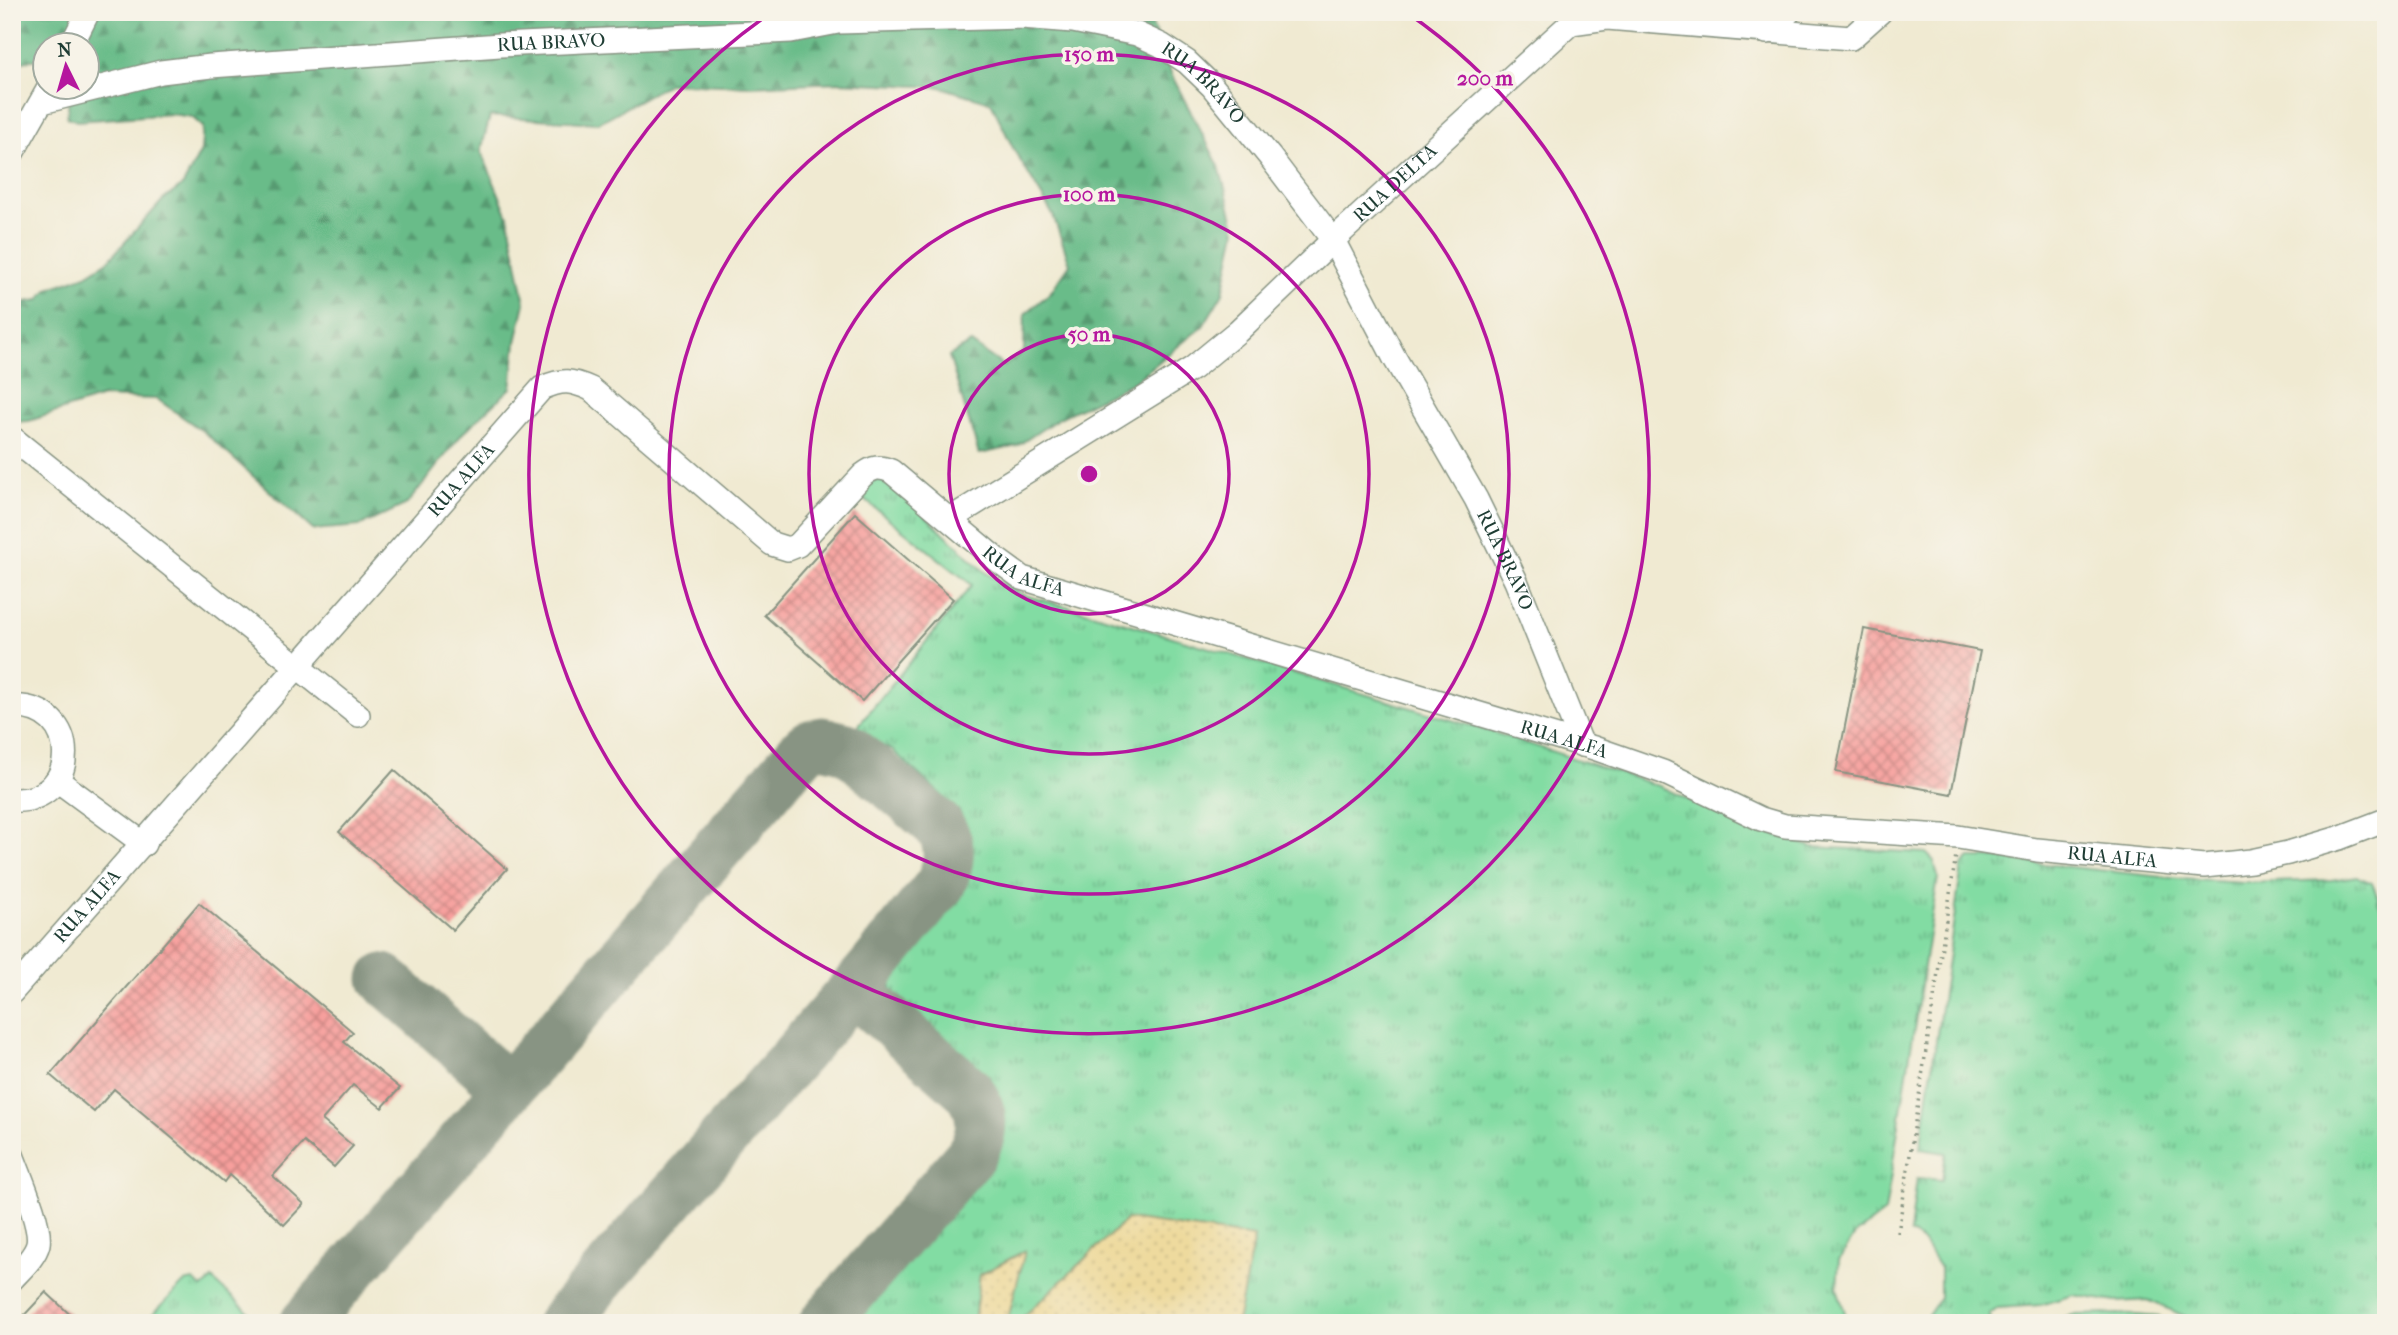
<svg xmlns="http://www.w3.org/2000/svg" width="2398" height="1335" font-family="'IM FELL French Canon',serif">
<style>
.grass{fill:url(#grass-tufts);stroke:#508c6c;stroke-width:2}
.forest{fill:url(#forest-firs);stroke:#447c5e;stroke-width:2}
.sand{fill:url(#sand-dots);stroke:#868c69;stroke-width:2}
.lines{fill:none;stroke-linecap:round;stroke-linejoin:round}
.taxiway{stroke:#889483;stroke-width:51}
.building{fill:url(#building-cross-hatch)}
.minor-casing{stroke:#889483;stroke-width:26}
.path{stroke:#889483;stroke-width:3.5;stroke-dasharray:2 5;stroke-linecap:butt}
.minor{stroke:#fff;stroke-width:23}
.ring{fill:none;stroke:#b5179e;stroke-width:3.5}
.labels{text-anchor:middle;dominant-baseline:central;stroke-width:7;stroke-linejoin:round;paint-order:stroke}
.street-label{font-size:19px;fill:#1f3d34;stroke:#f7f3e8}
.centre{fill:#b5179e;stroke:#f7f3e8;stroke-width:3.5}
.ring-label{font-size:21px;text-anchor:middle;font-weight:bold;fill:#b5179e;stroke:#f7f3e8;stroke-width:7;stroke-linejoin:round;paint-order:stroke}
</style>
<defs>
<pattern id="grass-tufts" width="24" height="20" patternUnits="userSpaceOnUse" patternTransform="scale(1.75)"><rect width="24" height="20" fill="#82dca3"/><path d="M3 7l-1-3M5 7V3M7 7l1-3M15 17l-1-3M17 17v-4M19 17l1-3" fill="none" stroke="#6ab486"/></pattern>
<pattern id="forest-firs" width="22" height="20" patternUnits="userSpaceOnUse" patternTransform="scale(1.75)"><rect width="22" height="20" fill="#69bc89"/><path d="M5 1l3.5 6h-7zM16 11l3.5 6h-7z" fill="#569a71"/></pattern>
<pattern id="sand-dots" width="8" height="8" patternUnits="userSpaceOnUse" patternTransform="scale(1.75)"><rect width="8" height="8" fill="#eeda9e"/><path d="M2 2h.1M6 6h.1" fill="none" stroke="#ccbc89" stroke-width="1.8" stroke-linecap="round"/></pattern>
<pattern id="building-cross-hatch" width="8" height="8" patternUnits="userSpaceOnUse" patternTransform="scale(1.75)"><rect width="8" height="8" fill="#f79f9c"/><path d="M0 0l8 8M0 8l8-8" fill="none" stroke="#c78380"/></pattern>
</defs>
<rect width="100%" height="100%" fill="#f7f3e8"/>
<filter id="ink" filterUnits="userSpaceOnUse"><feTurbulence type="fractalNoise" baseFrequency=".0143" numOctaves="2"/><feDisplacementMap in="SourceGraphic" scale="14" xChannelSelector="R" yChannelSelector="G"/><feConvolveMatrix kernelMatrix="1 2 1 2 8 2 1 2 1" color-interpolation-filters="sRGB"/></filter>
<filter id="wash" filterUnits="userSpaceOnUse"><feTurbulence type="fractalNoise" baseFrequency=".00686" numOctaves="4" result="noise"/><feDisplacementMap in="SourceGraphic" scale="28" xChannelSelector="R" yChannelSelector="G"/><feGaussianBlur stdDeviation="1.57" result="paint"/><feColorMatrix in="noise" values="0 0 0 0 0 0 0 0 0 0 0 0 0 0 0 0 0 1.4 0 .05"/><feComposite in="paint" operator="in"/></filter>
<g filter="url(#wash)">
<rect width="100%" height="100%" fill="#f0ead2"/>
<!-- grass -->
<g class="grass">
<path d="M882,480L908,499L986,573L1023,595L1085,611L1492,732L1659,786L1732,820L1812,847L1926,853L1934,861L1938,877L1885,1212L1855,1235L1839,1260L1837,1288L1846,1316L1853,1323H1237L1254,1237L1127,1219L1017,1323H1007L1024,1251L980,1275L974,1323H850L998,1153C1000,1144 1004,1134 1004,1126C1004,1082 925,1029 894,1002L890,983L894,967L964,888L972,863L970,836L959,811L892,750L873,742L842,746L972,585L856,493L867,481Z"/>
<path d="M1970,858H1988L2181,879L2244,883L2331,880L2357,876L2372,883L2386,918V1305L2362,1323H2200L2148,1300L2116,1302L2073,1295L2040,1305L1998,1308L1989,1315L1993,1323H1923L1940,1298V1268L1924,1243L1910,1233L1917,1178L1942,1180L1946,1153L1920,1149L1962,866Z"/>
<path d="M212,1279L254,1317L257,1323H144L185,1282L193,1280L203,1288Z"/>
<path d="M2124,1314L2159,1317L2167,1323H2047L2072,1315Z"/>
</g>
<!-- forest -->
<path class="forest" d="M12,12H1147L1173,78L1219,166L1236,230L1223,293L1203,326L1134,382L1059,418L1017,446L979,454L949,356L971,343L1004,366L1024,351L1025,314L1050,293L1070,264L1053,215L1014,150L991,102L940,87L840,82L749,86L670,83L598,123L490,116L481,151L508,216L525,303L516,342L511,388L463,433L407,504L360,526L313,530L204,432L157,399L102,397L29,421L12,422V304L39,300L48,289L86,275L108,261L163,200L183,185L201,151L203,127L192,117L171,114L77,121L67,117L70,88H88V46H46L45,60H31L16,63L12,71Z"/>
<!-- sand -->
<g class="sand">
<path d="M1127,1219L1254,1237L1237,1323H1017Z"/>
<path d="M1025,1251L1007,1323H974L980,1275Z"/>
</g>
<g class="lines">
<!-- taxiway -->
<g class="taxiway">
<path d="M384,979L494,1076L500,1086L496,1103"/>
<path d="M305,1323L803,750L810,745L822,742L847,748L937,824C953,843 950,864 940,885L869,972L562,1323"/>
<path d="M824,1323L969,1157C985,1134 985,1110 967,1089L868,1002L857,999L840,1005"/>
</g>
</g>
<g id="blocks">
<!-- building -->
<g class="building">
<path d="M855,513L953,599L862,701L764,615Z"/>
<path d="M1864,629L1980,651L1951,794L1836,772Z"/>
<path d="M394,770L507,869L453,930L339,832Z"/>
<path d="M199,903L353,1032L344,1042L400,1088L382,1108L353,1085L322,1120L353,1146L334,1167L304,1142L273,1176L304,1204L284,1225L229,1175L224,1182L114,1089L94,1112L50,1075Z"/>
<path d="M46,1292L79,1323H17Z"/>
</g>
</g>
</g>
<g filter="url(#ink)">
<use href="#blocks" fill-opacity="0" stroke="#889483" stroke-width="2"/>
<g class="lines">
<defs>
<g id="minor">
<path d="M1767,32L1789,12"/>
<path d="M71,46L88,12"/>
<path id="s1" d="M42,102L161,72L211,66L500,45L791,31L838,22L1022,17L1073,21L1137,34L1161,45L1187,62L1212,86L1270,157L1333,240L1394,357L1476,499L1516,581L1582,745"/>
<path d="M12,153L49,88"/>
<path d="M12,438L358,715"/>
<path id="s2" d="M950,519L1193,368L1238,331L1333,240L1571,23L1607,18L1851,38L1880,12"/>
<path d="M12,707C82,703 82,804 12,800"/>
<path d="M57,780L144,844"/>
<path id="s3" d="M12,992L542,388C563,379 571,380 591,389L772,544L788,549L798,545L863,475C873,467 879,466 891,471L996,559L1022,578L1594,748L1663,772L1761,819L1785,826L1958,837L2037,850L2204,866L2251,861L2288,853L2339,838L2386,820"/>
<path d="M12,1155C19,1174 42,1226 38,1244C35,1257 21,1269 12,1279"/>
</g>
</defs>
<!-- minor casing -->
<use href="#minor" class="minor-casing"/>
<!-- path -->
<path class="path" d="M1898,1233L1956,855"/>
<!-- minor -->
<use href="#minor" class="minor"/>
</g>
</g>
<!-- distance rings -->
<g class="ring">
<circle cx="1089" cy="474" r="140"/>
<circle cx="1089" cy="474" r="280"/>
<circle cx="1089" cy="474" r="420"/>
<path d="M1406 12A560 560 0 1 1 772 12"/>
</g>
<g class="labels">
<!-- street labels -->
<g class="street-label">
<text stroke="none"><textPath href="#s1" startOffset="514">RUA BRAVO</textPath></text>
<text stroke="none"><textPath href="#s1" startOffset="1186">RUA BRAVO</textPath></text>
<text stroke="none"><textPath href="#s2" startOffset="560">RUA DELTA</textPath></text>
<text stroke="none"><textPath href="#s3" startOffset="681">RUA ALFA</textPath></text>
<text stroke="none"><textPath href="#s1" startOffset="1754">RUA BRAVO</textPath></text>
<text stroke="none"><textPath href="#s3" startOffset="1414">RUA ALFA</textPath></text>
<text stroke="none"><textPath href="#s3" startOffset="1981">RUA ALFA</textPath></text>
<text stroke="none"><textPath href="#s3" startOffset="2548">RUA ALFA</textPath></text>
<text stroke="none"><textPath href="#s3" startOffset="114">RUA ALFA</textPath></text>
</g>
</g>
<circle cx="1089" cy="474" r="10" class="centre"/>
<g class="ring-label">
<text x="1089" y="61">150 m</text>
<text x="1485" y="85">200 m</text>
<text x="1089" y="201">100 m</text>
<text x="1089" y="341">50 m</text>
</g>
<!-- margin -->
<rect width="2398" height="1335" fill="none" stroke="#f7f3e8" stroke-width="42"/>
<!-- north arrow -->
<g transform="translate(66 66) rotate(355)"><circle r="33" fill="#f7f3e8" stroke="#a1aaa0" stroke-width="2"/>
<path d="M0-5L12 26L0 18L-12 26Z" fill="#b5179e"/>
<text y="-10" font-size="19" font-weight="bold" text-anchor="middle" fill="#1f3d34">N</text>
</g>
</svg>
